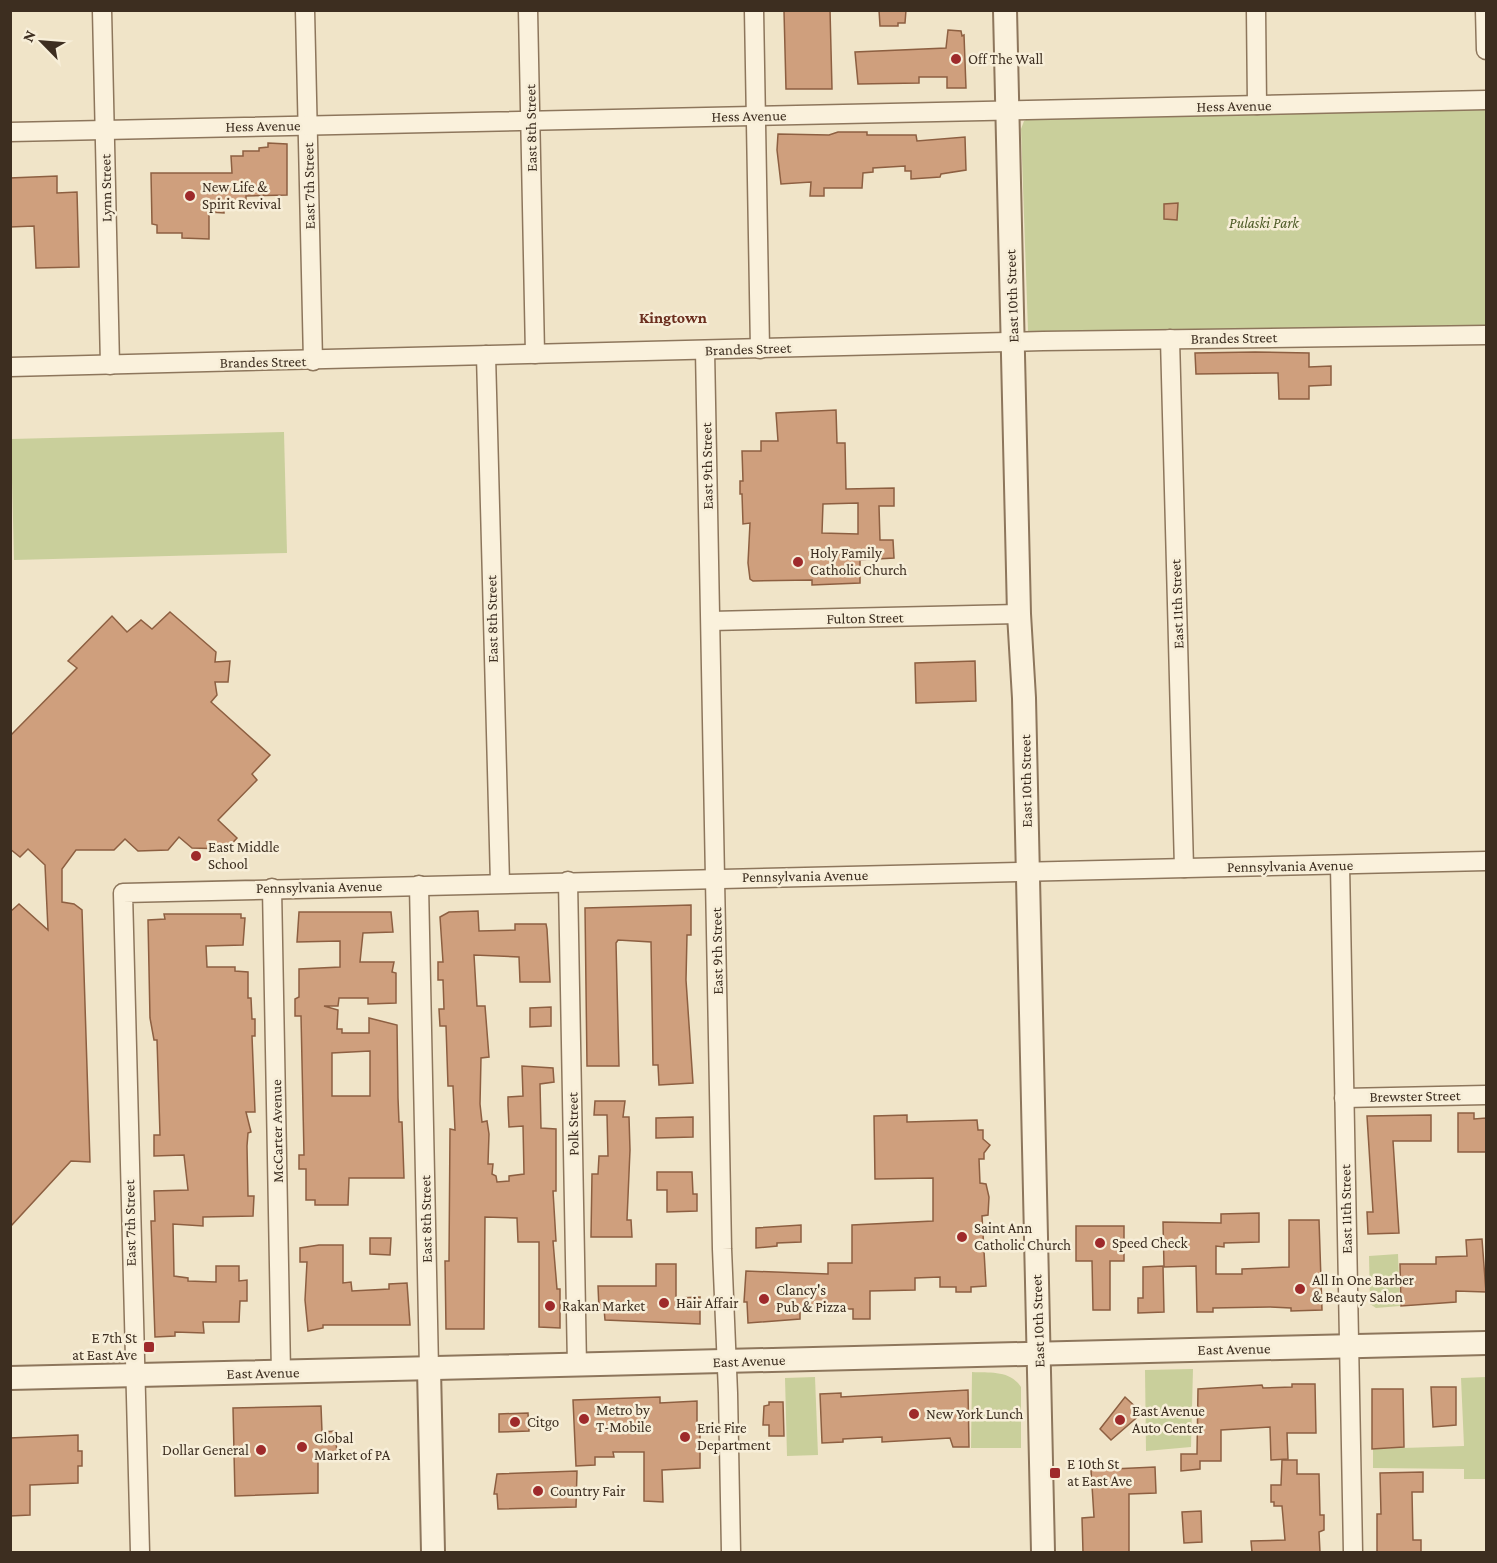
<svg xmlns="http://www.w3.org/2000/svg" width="1497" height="1563" font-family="'Crimson Pro',serif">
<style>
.green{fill:#c9cf9b}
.building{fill:#cf9f7d;stroke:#8d5f41;stroke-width:1.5;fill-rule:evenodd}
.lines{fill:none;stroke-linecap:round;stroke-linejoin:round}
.minor-casing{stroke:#8d765c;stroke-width:21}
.tertiary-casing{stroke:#8d765c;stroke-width:26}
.minor{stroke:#faf1dc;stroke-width:18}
.tertiary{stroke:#faf1dc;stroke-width:22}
.poi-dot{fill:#9e2a2b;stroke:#f7eed8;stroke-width:2}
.labels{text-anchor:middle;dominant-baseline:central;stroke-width:5;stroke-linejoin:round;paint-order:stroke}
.poi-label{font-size:15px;fill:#3d2e20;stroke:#f7eed8;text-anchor:start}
.street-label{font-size:15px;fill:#3d2e20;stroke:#f7eed8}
.park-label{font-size:15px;font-style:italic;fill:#4d5a26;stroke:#f7eed8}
.neighbourhood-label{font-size:16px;font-weight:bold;fill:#6b2e1e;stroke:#f7eed8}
</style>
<rect width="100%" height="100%" fill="#f0e4c8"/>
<!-- green -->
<g class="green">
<path d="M1486,109V326L1031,333L1028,331L1021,129L1024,121L1030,118Z"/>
<path d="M284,432L287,553L14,560L11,439Z"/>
<path d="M1398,1254L1400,1306L1376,1308L1370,1304L1369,1256Z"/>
<path d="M1193,1369L1191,1447L1146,1451L1145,1370Z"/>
<path d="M972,1372C990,1373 1010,1370 1021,1387V1448H971Z"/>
<path d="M815,1377L818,1455L787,1456L785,1378Z"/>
<path d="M1486,1377V1479H1464V1469L1373,1468V1449L1464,1446L1461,1378Z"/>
</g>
<!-- building -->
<g class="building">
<path d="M830,10L832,89H786L784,11Z"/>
<path d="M879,10H906L905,23H898V26H880Z"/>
<path d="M948,30L961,31L962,36L964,35L966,88H947V77H919V83L858,84L855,52L946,48Z"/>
<path d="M838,132H867V135H916L917,141L965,137L966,170L941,174L940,177L911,179V171H905V166L873,168V172L863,173L862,188H824V196H810L811,182L781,184L777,150L778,134L829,135Z"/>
<path d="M268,143L287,144V195L246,196V201L224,202V213L209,212V239L182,238V233H157V225L152,224L151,173H232L231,156H243V151H259V148L268,147Z"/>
<path d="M57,176V193L77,192L79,267L36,268L34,226L10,227V178Z"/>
<path d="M1178,203L1177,220L1164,219V204Z"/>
<path d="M1255,352L1309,353V367L1331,366V385L1309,386V399H1279L1278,373L1196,374L1195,353Z"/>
<path d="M836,410L837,443H845L846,489L894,488V506H879L880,540H893L894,558L860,560V583L812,585V580L753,581L750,579L748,563L750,523L743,524L742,494H740V481H743L742,451H761V441H778L776,413ZM858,503V534L822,533L823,504Z"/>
<path d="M170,612L216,652L215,662L230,661L228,682H215L217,695L211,702L270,755L252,774L257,780L218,820L237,838L227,849L192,848L179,837L168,850L138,851L125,839L114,850H76L62,869V902L74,904L82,910L90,1162L71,1161L10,1227V912L19,904L48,930L45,865L28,849L20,857L10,849V736L77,668L68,661L112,616L127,632L141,620L152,629Z"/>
<path d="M975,661L976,701L916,703L915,663Z"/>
<path d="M691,905V935H687L686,980L693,1083L659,1085L658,1065H653L651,942L618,940L616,943L619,1066H587L585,908Z"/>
<path d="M478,911L479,931L515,930V924H546L547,929L550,982H520L519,957L474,955L477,1006H485L489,1057L481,1058L480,1104L482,1122L487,1121L489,1134L488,1164H493L492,1174L496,1176L497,1182L509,1181V1176L524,1174L523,1126L509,1127L508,1105V1097L523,1096L522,1066L553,1068L554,1082L540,1084L541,1128L556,1129V1191H553L556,1241H553L557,1289H560V1328L539,1327V1242H518L517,1218L485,1217L484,1329H446L445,1261H449L450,1129L455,1130L453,1086H448L446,1026H440L439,1009H444L443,980H438V962H443L440,917L449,912Z"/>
<path d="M299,912H391L393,932L363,933L360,962H394L392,972L396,973V1003L368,1004V998H339L338,1006H324L338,1010L337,1029H342V1033H369V1018L397,1025L398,1098L399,1122H402L404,1178H349L348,1205H315V1200H306V1169H299V1155H304L301,1016H295V999L299,997V969L340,967V941L297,942ZM370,1051V1096H332V1053Z"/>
<path d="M164,914H241V918H245L243,945L206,946L207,967H235V971L248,972V998H251L252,1019H255V1036H252L255,1112H246L251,1132L248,1133L247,1146L248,1196H254L253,1216L203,1217V1226L173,1224L174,1276L188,1278V1281L216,1282V1266H239V1281L247,1280V1301H240L239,1322H203L204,1333L175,1332V1336L155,1337L151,1221H155L154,1191L188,1190L184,1155L154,1156V1135H160L157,1040H154L150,1018L148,920L165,919Z"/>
<path d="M551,1007V1026L530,1027V1008Z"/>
<path d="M595,1101H625L623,1117H629L630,1150L627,1220H631L632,1237H591L592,1174H598L599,1156H608L607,1115H594Z"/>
<path d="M1458,1113H1474V1119L1486,1118V1152H1458Z"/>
<path d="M907,1115V1122L977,1120L978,1130H983V1139L990,1145L984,1153V1159H979L980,1183L986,1184L989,1197L988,1215L982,1216L986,1286L971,1287V1292H956V1287H940V1277L915,1278V1290L870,1291V1319H853V1309H825L800,1311V1319L748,1323L747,1302H744L746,1271L828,1274V1263H852V1225L933,1221V1178L875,1179L874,1116Z"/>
<path d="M1431,1115V1141H1393L1399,1233L1368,1234L1367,1212H1373L1367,1116Z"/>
<path d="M693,1117V1137L656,1138V1118Z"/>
<path d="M657,1172H692L693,1194H697V1211L667,1212V1190H657Z"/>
<path d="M1259,1213V1242L1224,1243V1247L1216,1246V1274H1242V1269L1289,1267V1220H1319L1322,1310L1291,1311V1308L1270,1307L1213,1308V1312H1197L1196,1266L1164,1267L1163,1222L1221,1223V1214Z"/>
<path d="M801,1225V1242L777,1243V1246L756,1248V1228Z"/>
<path d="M1076,1226H1124V1261H1110V1310H1093L1092,1261H1076Z"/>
<path d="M370,1238H391L390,1255L370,1254Z"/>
<path d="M1482,1239L1486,1292L1456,1291V1302L1401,1306L1400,1264H1436V1257L1467,1256L1466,1240Z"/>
<path d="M319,1245H343V1283L351,1282L352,1291L389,1289V1284L407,1283L410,1325H323V1328L308,1331L305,1300L307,1262H300V1248Z"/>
<path d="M656,1264H676V1298L700,1297V1324L605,1320L604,1309H599L598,1286H656Z"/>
<path d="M1163,1266L1164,1312L1138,1313V1298H1143V1267Z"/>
<path d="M1292,1384H1315L1316,1433H1287L1288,1459L1271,1460L1270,1427L1221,1430V1461H1200V1469L1181,1471V1454H1197L1198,1389L1262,1385L1263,1388L1292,1387Z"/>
<path d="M1431,1387H1456V1425L1433,1427Z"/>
<path d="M1372,1389H1403L1404,1447L1372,1449Z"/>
<path d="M968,1390L969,1447H953L950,1438L882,1442V1437L843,1439V1442L822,1443L820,1394L841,1393V1397Z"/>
<path d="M660,1397V1403L697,1401V1425H700V1468L662,1470L663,1502L644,1501V1452H613L614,1457H595V1465L576,1466L573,1400Z"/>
<path d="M1125,1397L1142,1413L1111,1440L1100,1429Z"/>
<path d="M769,1402H783L784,1436H769V1425H763L764,1406L769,1405Z"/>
<path d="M321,1406L322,1432L335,1431L337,1453H318V1493L235,1496L233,1408Z"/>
<path d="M528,1413L529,1431L499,1432V1414Z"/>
<path d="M78,1435V1451H82V1466H78V1483L30,1485V1515L10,1516V1438Z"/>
<path d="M1282,1460H1297V1474H1319L1320,1515H1324V1530L1319,1532L1320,1552H1252L1251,1541L1285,1540L1282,1506H1274V1502H1271V1485H1281Z"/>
<path d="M1155,1467L1156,1493L1129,1494V1552H1083L1082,1518L1094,1517L1091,1470Z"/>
<path d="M577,1471L576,1507L498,1509L497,1494H494L497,1474Z"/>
<path d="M1423,1472V1492H1412L1413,1540H1421V1552H1377V1514H1381L1380,1473Z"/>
<path d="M1201,1511L1202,1542L1184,1543L1182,1512Z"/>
</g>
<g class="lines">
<defs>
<g id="minor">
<path d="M102,10L110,365"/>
<path d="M305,10L313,361"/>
<path d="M528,10L535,354"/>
<path d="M754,10L760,349"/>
<path d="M1256,10L1257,105"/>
<path d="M1485,10L1486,50"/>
<path d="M10,132L1486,100"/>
<path d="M1170,339L1184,868"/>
<path d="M705,350L722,1249L728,1393L731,1552"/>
<path d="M486,355L500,883"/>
<path d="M10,367L1043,341L1486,335"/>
<path d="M711,621L1019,614"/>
<path d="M1340,865L1353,1552"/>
<path d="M568,881L577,1366"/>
<path d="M419,885L429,1369"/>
<path d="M272,888L281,1373"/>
<path d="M1344,1098L1486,1095"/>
<path d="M140,1552L123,893L1486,861"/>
</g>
<g id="tertiary">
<path d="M1005,10L1019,614L1024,698L1043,1552"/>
<path d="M429,1369L433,1552"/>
<path d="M10,1378L1486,1343"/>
</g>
</defs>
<!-- minor casing -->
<use href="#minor" class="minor-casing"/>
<!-- tertiary casing -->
<use href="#tertiary" class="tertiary-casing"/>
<!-- minor -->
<use href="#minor" class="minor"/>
<!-- tertiary -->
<use href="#tertiary" class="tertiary"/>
</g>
<!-- markers -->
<g class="poi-dot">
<circle cx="956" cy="59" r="6"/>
<circle cx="190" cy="196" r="6"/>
<circle cx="798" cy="562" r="6"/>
<circle cx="196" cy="856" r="6"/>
<circle cx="962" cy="1237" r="6"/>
<circle cx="1100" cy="1243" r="6"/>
<circle cx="1300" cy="1289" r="6"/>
<circle cx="764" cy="1299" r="6"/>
<circle cx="664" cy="1303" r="6"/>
<circle cx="550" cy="1306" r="6"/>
<rect x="143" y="1341" width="12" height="12" rx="3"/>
<circle cx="914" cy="1414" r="6"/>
<circle cx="584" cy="1419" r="6"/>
<circle cx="1120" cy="1420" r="6"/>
<circle cx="515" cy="1422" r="6"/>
<circle cx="685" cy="1437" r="6"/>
<circle cx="302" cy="1447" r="6"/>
<circle cx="261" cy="1450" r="6"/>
<rect x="1049" y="1467" width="12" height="12" rx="3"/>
<circle cx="538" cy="1491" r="6"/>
</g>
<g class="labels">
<!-- poi labels -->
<g class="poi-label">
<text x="968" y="59">Off The Wall</text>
<text x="202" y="187">New Life &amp;<tspan x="202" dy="17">Spirit Revival</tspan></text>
<text x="810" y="553">Holy Family<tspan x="810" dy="17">Catholic Church</tspan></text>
<text x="208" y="847">East Middle<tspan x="208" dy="17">School</tspan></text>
<text x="974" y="1228">Saint Ann<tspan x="974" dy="17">Catholic Church</tspan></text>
<text x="1112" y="1243">Speed Check</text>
<text x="1312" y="1280">All In One Barber<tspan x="1312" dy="17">&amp; Beauty Salon</tspan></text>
<text x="776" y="1290">Clancy's<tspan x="776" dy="17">Pub &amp; Pizza</tspan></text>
<text x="676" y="1303">Hair Affair</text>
<text x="562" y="1306">Rakan Market</text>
<text x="137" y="1338" text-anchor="end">E 7th St<tspan x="137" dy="17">at East Ave</tspan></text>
<text x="596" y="1410">Metro by<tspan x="596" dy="17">T-Mobile</tspan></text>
<text x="1132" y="1411">East Avenue<tspan x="1132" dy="17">Auto Center</tspan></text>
<text x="926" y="1414">New York Lunch</text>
<text x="527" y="1422">Citgo</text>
<text x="697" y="1428">Erie Fire<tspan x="697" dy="17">Department</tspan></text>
<text x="314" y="1438">Global<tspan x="314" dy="17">Market of PA</tspan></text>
<text x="249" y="1450" text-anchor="end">Dollar General</text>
<text x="1067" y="1464">E 10th St<tspan x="1067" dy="17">at East Ave</tspan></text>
<text x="550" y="1491">Country Fair</text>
</g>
<!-- street labels -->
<g class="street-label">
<text transform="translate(1234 106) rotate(-1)">Hess Avenue</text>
<text transform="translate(749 116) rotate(-1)">Hess Avenue</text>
<text transform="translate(263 126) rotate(-1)">Hess Avenue</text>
<text transform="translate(531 128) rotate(-91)">East 8th Street</text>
<text transform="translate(309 186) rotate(-91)">East 7th Street</text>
<text transform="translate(106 188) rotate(-91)">Lynn Street</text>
<text transform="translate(1012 296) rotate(-92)">East 10th Street</text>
<text transform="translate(1234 338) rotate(-1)">Brandes Street</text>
<text transform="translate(748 349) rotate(-2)">Brandes Street</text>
<text transform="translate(263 362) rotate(-1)">Brandes Street</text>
<text transform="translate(707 466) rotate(-91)">East 9th Street</text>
<text transform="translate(1177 604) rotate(-92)">East 11th Street</text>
<text transform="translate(865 618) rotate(-1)">Fulton Street</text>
<text transform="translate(492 619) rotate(-91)">East 8th Street</text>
<text transform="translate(1026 781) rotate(-91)">East 10th Street</text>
<text transform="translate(1290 866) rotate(-1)">Pennsylvania Avenue</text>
<text transform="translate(805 876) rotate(-1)">Pennsylvania Avenue</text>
<text transform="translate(319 887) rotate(-1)">Pennsylvania Avenue</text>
<text transform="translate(717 951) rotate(-91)">East 9th Street</text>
<text transform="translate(1415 1096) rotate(-1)">Brewster Street</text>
<text transform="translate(573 1124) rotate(-91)">Polk Street</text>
<text transform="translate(277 1131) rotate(-91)">McCarter Avenue</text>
<text transform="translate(1346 1209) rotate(-91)">East 11th Street</text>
<text transform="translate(426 1219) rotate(-91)">East 8th Street</text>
<text transform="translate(130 1223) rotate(-91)">East 7th Street</text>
<text transform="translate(1038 1321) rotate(-92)">East 10th Street</text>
<text transform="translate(1234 1349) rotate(-1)">East Avenue</text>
<text transform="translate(749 1361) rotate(-2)">East Avenue</text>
<text transform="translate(263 1373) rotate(-1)">East Avenue</text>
</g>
<!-- park labels -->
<g class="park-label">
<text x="1264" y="223">Pulaski Park</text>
</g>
<!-- neighbourhood labels -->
<g class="neighbourhood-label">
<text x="673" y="317">Kingtown</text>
</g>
</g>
<!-- border -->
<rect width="1497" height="1563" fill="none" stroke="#3d2e20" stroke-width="24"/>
<!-- north arrow -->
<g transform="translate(42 42) rotate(295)" stroke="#f7eed8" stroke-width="4.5" paint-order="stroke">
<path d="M0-4.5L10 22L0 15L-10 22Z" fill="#3d2e20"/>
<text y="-9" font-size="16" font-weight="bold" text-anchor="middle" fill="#3d2e20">N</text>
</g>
</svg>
